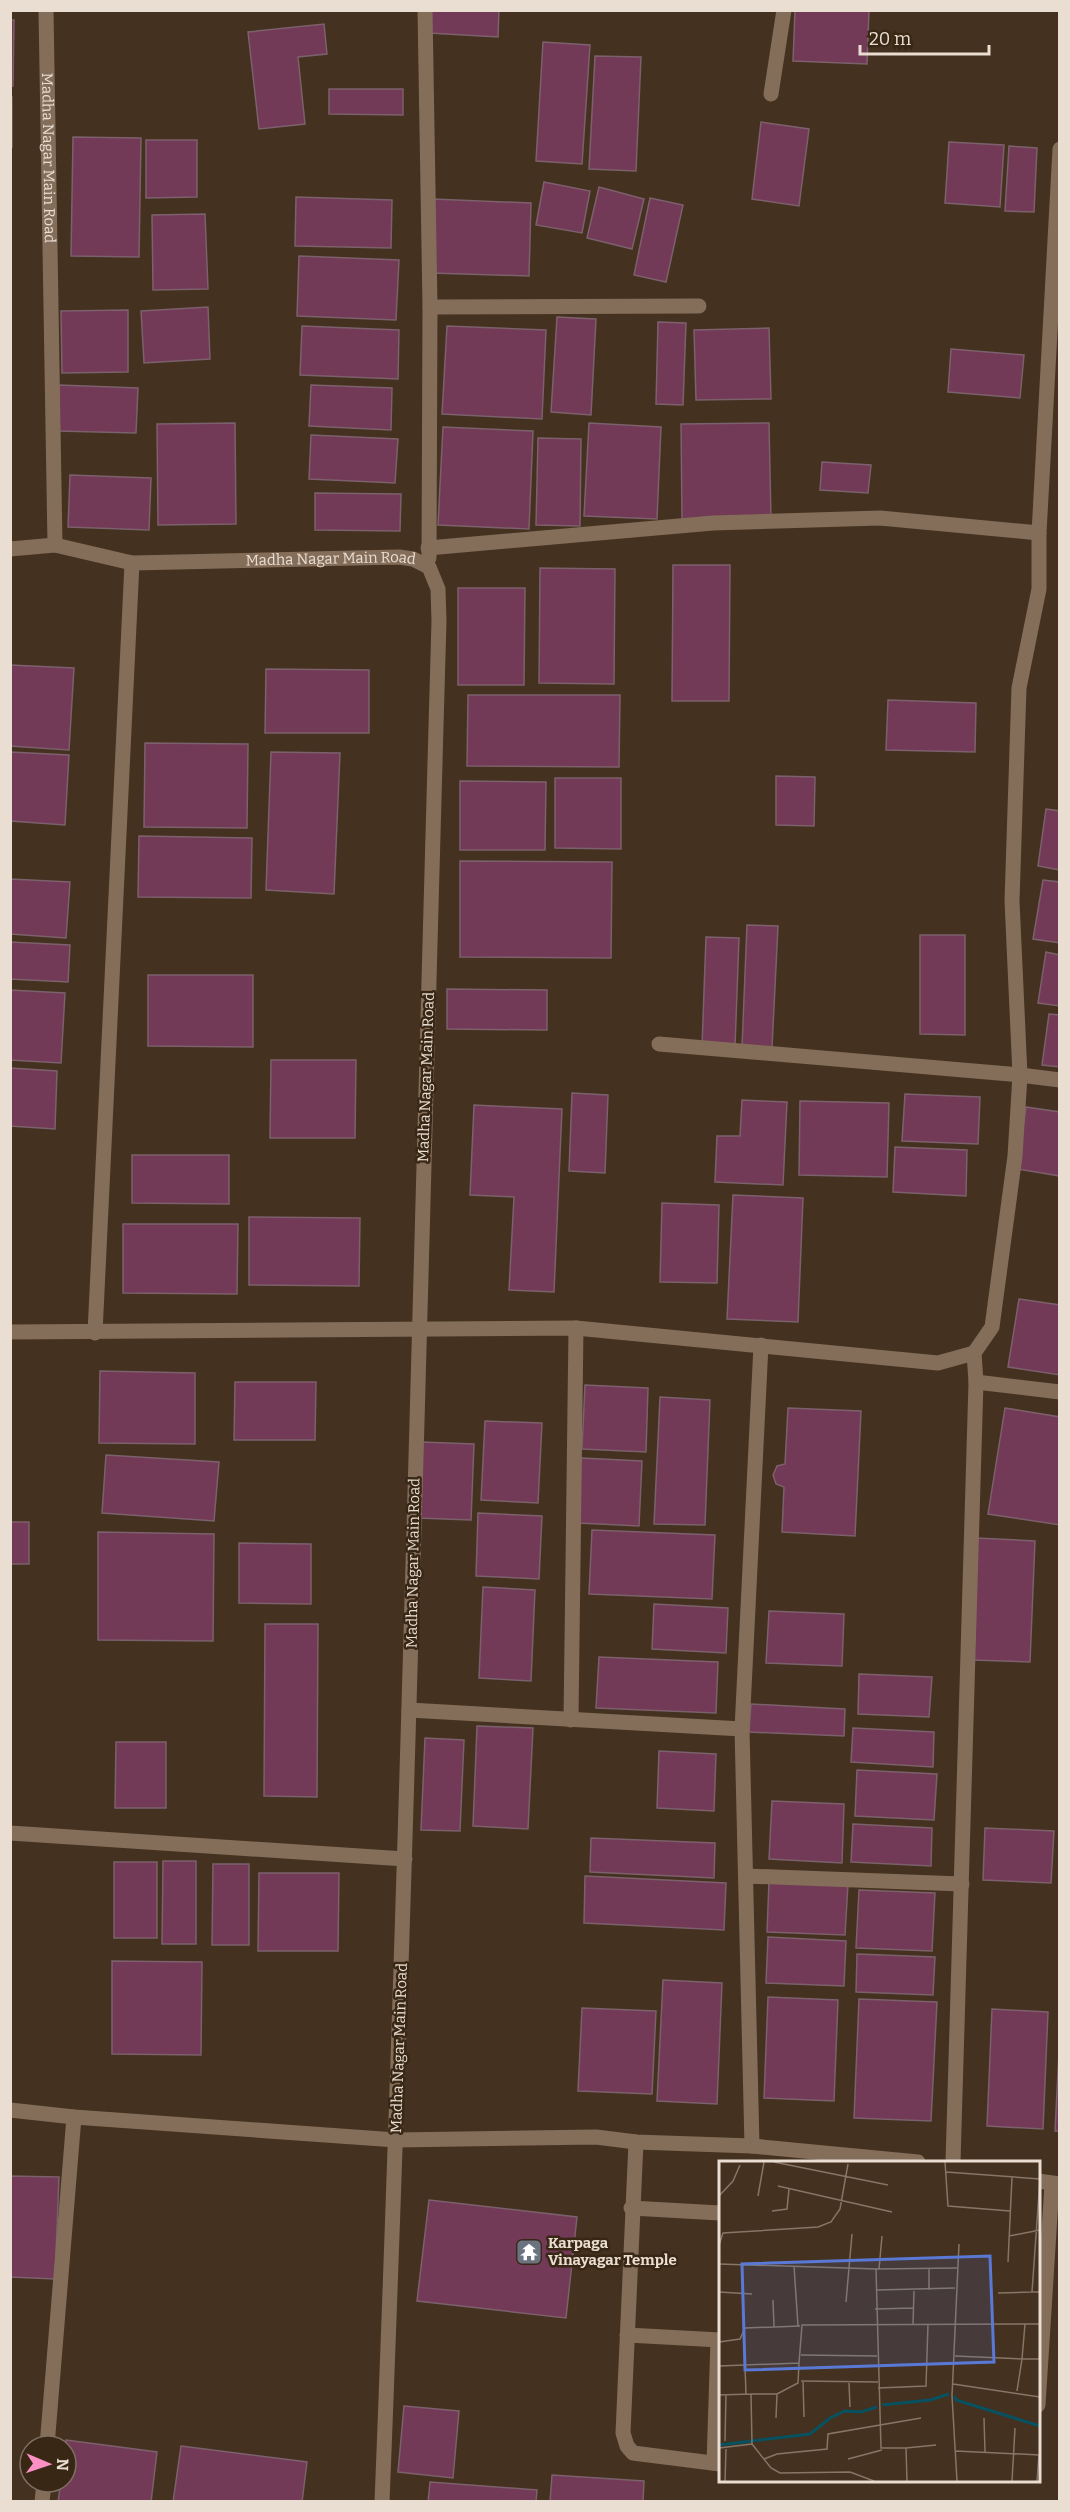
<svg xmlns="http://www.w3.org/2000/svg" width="1070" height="2512" font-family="Bitter,serif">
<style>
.building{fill:#723a56;stroke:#7c606c;stroke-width:1.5}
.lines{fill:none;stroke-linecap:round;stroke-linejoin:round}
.service{stroke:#846e5a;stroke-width:15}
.minor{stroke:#846e5a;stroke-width:15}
.tertiary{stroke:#846e5a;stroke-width:15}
.labels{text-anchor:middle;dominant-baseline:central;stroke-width:5;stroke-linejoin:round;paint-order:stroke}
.street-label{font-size:15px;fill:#eaded3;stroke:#392715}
.poi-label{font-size:15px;font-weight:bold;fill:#eaded3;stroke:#392715;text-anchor:start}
.inset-river{fill:none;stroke:#075160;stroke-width:3}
.inset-road{fill:none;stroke:#867667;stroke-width:1.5}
.view{fill:#5a79d6;fill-opacity:0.15;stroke:#5a79d6;stroke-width:3}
.inset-edge{fill:none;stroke:#eaded3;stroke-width:3}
</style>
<rect width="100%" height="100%" fill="#44311f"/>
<!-- building -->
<g class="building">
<path d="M430,10H499L498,37L429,33Z"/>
<path d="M795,10H869L867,64L793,61Z"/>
<path d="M10,20H14L13,86H10Z"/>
<path d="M324,24L327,54L298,57L305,124L259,129L248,32Z"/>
<path d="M543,42L590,45L582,164L536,161Z"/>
<path d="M595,56L641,57L636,171L589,169Z"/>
<path d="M329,89H403V115L329,114Z"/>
<rect x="10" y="97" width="2" height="50"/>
<path d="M761,122L809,129L799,206L752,199Z"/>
<path d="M73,137L141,138L139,257L71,256Z"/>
<path d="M146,140H197V197L146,198Z"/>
<path d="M949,142L1004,145L1000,207L945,203Z"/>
<path d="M1009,146L1037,148L1034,212L1005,211Z"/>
<path d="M544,182L590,191L582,233L536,225Z"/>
<path d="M599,187L644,199L632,249L587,238Z"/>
<path d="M296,197L392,200L391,248L295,246Z"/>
<path d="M650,198L683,205L666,282L634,275Z"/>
<path d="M433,199L531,203L529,276L431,273Z"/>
<path d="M205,214L208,289L153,290L152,215Z"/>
<path d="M299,256L399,260L396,320L297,316Z"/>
<path d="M208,307L210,359L144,363L141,311Z"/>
<path d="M128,310V372L62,373L61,311Z"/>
<path d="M557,317L596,319L591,415L551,412Z"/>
<path d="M658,322L686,323L683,405L656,404Z"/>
<path d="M302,326L399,330L398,379L300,375Z"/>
<path d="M447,326L546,330L542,419L442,414Z"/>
<path d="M769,328L771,399L696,400L694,330Z"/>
<path d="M951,349L1024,355L1020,398L948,392Z"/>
<path d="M59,385L138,388L136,433L57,431Z"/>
<path d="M311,385L392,388L391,430L309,426Z"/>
<path d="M235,423L236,524L158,525L157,424Z"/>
<path d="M589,423L661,427L657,519L584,516Z"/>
<path d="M769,423L771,519L682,520L681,424Z"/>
<path d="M443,427L533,431L529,529L438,525Z"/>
<path d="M311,435L398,439L395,483L309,479Z"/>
<path d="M538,438L581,439L580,526L536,525Z"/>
<path d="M822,462L871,465L868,493L820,490Z"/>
<path d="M70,475L151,478L149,530L68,527Z"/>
<path d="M315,493L401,494L400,531L315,530Z"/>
<path d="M673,565H730L729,701H672Z"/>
<path d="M540,568L615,569L614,684L539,683Z"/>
<path d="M458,588H525L524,685H458Z"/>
<path d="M10,665L74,668L69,750L10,746Z"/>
<path d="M266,669L369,670V733H265Z"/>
<path d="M468,695H620L619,767L467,766Z"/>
<path d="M888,700L976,703L975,752L886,750Z"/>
<path d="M145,743L248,744L247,828L144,827Z"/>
<path d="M10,752L69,755L65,825L10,821Z"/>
<path d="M271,752L340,753L334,894L266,890Z"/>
<path d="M776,776L815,777L814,826L776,825Z"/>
<path d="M555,778H621V849L555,848Z"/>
<path d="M460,781L546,782L545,850H460Z"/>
<path d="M1046,809L1060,811V870L1038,866Z"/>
<path d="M139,836L252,838L251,898L138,897Z"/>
<path d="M460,861L612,862L611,958L460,957Z"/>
<path d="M10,879L70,882L66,938L10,934Z"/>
<path d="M1043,880L1060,882V943L1033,939Z"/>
<path d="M747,925L778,926L772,1048L742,1047Z"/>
<path d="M920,935H965V1035L920,1034Z"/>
<path d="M706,937L739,938L735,1047L702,1046Z"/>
<path d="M10,942L70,945L68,982L10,979Z"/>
<path d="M1046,952L1060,955V1006L1038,1003Z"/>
<path d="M148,975H253V1047L148,1046Z"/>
<path d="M447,989L547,990V1030L447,1029Z"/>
<path d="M10,990L65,993L61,1063L10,1060Z"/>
<path d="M1049,1014L1060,1015V1067L1042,1065Z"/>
<path d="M271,1060H356L355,1138H270Z"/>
<path d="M10,1068L57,1071L55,1129L10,1126Z"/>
<path d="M572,1093L608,1095L605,1173L569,1171Z"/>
<path d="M905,1094L980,1097L978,1144L902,1141Z"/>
<path d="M742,1100L787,1102L783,1185L715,1182L717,1136H740Z"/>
<path d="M800,1101L889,1103L887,1177L799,1175Z"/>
<path d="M474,1105L562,1109L554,1292L509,1290L514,1197L470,1195Z"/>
<path d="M1026,1107L1060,1112V1176L1017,1169Z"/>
<path d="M895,1147L967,1150L966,1196L893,1192Z"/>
<path d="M132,1155H229V1204L132,1203Z"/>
<path d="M733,1195L803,1198L798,1322L727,1319Z"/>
<path d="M662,1203L719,1205L717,1283L660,1282Z"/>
<path d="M249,1217L360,1218L359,1286L249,1285Z"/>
<path d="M123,1224H238L237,1294L123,1293Z"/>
<path d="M1019,1299L1060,1305V1375L1008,1367Z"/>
<path d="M100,1371L195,1373V1444L99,1443Z"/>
<path d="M235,1382H316L315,1440H234Z"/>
<path d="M585,1385L648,1388L646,1452L582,1449Z"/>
<path d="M660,1397L710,1400L705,1525L654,1524Z"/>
<path d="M788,1408L861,1411L855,1536L782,1532L784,1487L776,1484L773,1475L777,1466L785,1464Z"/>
<path d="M1005,1408L1060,1417V1525L988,1514Z"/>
<path d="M485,1421L542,1423L538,1503L481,1500Z"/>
<path d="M421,1442L474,1444L471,1520L417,1518Z"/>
<path d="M106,1455L219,1462L214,1521L102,1513Z"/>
<path d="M581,1458L642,1461L639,1526L578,1523Z"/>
<path d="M478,1513L542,1516L539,1579L476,1576Z"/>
<rect x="10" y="1522" width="19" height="42"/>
<path d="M592,1530L715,1535L712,1599L589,1594Z"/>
<path d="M98,1532L214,1534L213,1641L98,1640Z"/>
<path d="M977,1538L1035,1541L1030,1662L972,1660Z"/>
<path d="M239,1543L311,1544V1604L239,1603Z"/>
<path d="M483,1587L535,1590L531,1681L479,1678Z"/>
<path d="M654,1604L728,1608L726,1653L652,1649Z"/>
<path d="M769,1611L844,1614L842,1666L766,1663Z"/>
<path d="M265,1624H318L317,1797L264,1796Z"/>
<path d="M599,1657L718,1662L716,1713L596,1708Z"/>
<path d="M859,1674L932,1677L929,1717L858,1714Z"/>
<path d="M751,1704L845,1709L844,1736L749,1732Z"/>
<path d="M477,1726L533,1728L528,1829L473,1826Z"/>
<path d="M853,1728L934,1732L933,1767L851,1762Z"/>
<path d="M425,1738L464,1740L460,1831L421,1830Z"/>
<path d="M116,1742H166V1808H115Z"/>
<path d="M659,1751L716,1754L714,1811L657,1808Z"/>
<path d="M857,1770L937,1774L934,1820L855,1816Z"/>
<path d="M772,1801L844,1804L842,1863L769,1859Z"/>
<path d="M853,1824L932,1828L931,1866L851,1862Z"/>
<path d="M985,1828L1054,1831L1051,1883L983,1880Z"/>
<path d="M591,1838L715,1843L714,1878L590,1872Z"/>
<path d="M163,1861H196V1944H162Z"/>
<rect x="114" y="1862" width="43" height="76"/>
<path d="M213,1864H249V1945H212Z"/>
<path d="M259,1873H339L338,1951H258Z"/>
<path d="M585,1876L726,1883L724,1930L584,1923Z"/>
<path d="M769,1881L848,1884L845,1935L767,1932Z"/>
<path d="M859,1890L935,1893L932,1951L856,1948Z"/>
<path d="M768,1937L846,1941L844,1986L766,1983Z"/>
<path d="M857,1954L935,1957L933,1995L856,1992Z"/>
<path d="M112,1961L202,1962L201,2055L112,2054Z"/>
<path d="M663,1980L722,1983L717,2104L657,2101Z"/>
<path d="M768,1997L838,2000L834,2101L764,2098Z"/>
<path d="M859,1999L937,2002L931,2121L854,2118Z"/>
<path d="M582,2008L656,2011L652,2094L578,2091Z"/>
<path d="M992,2009L1048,2012L1043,2129L987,2126Z"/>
<path d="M1060,2032V2131H1055Z"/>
<path d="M10,2176L59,2177L55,2279L10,2277Z"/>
<path d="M429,2200L577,2217L566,2318L417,2301Z"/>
<path d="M404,2406L459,2411L453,2478L398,2472Z"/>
<path d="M66,2440L157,2452L151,2502H58L61,2482H66Z"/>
<path d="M181,2446L307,2462L302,2502H173Z"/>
<path d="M552,2475L644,2481L643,2502H550Z"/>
<path d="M430,2482L537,2490L536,2502H428Z"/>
</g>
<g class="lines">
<!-- service -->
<g class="service">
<path d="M636,2142L623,2433L627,2446L633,2453L720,2464"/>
<path d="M631,2208L720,2213"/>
<path d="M627,2335L720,2340"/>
<path d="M1038,2405L1052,2184"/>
<path d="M714,2463L718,2340"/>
</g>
<!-- minor -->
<g class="minor">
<path d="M425,10L430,307L429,558"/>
<path d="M771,94L784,10"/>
<path d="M430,307L699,306"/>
<path d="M428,548L713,523L880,518L1039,533"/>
<path d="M10,549L55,545"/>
<path d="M659,1044L1020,1075L1060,1080"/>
<path d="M10,1332L576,1328L938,1363L974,1353L992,1327L1015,1156L1020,1075L1012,901L1019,688L1039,589V533L1060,149"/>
<path d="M95,1333L132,563"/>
<path d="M976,1382L1060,1392"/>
<path d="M409,1710L742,1729"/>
<path d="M571,1720L576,1328"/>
<path d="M10,1833L405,1859"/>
<path d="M746,1876L962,1884"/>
<path d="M10,2110L74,2117L396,2140L596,2137L636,2142L752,2146L918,2162"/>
<path d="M752,2146L742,1729L761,1345"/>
<path d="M953,2162L976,1382L974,1353"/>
<path d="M1038,2181L1060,2184"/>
<path d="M47,2446L74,2117"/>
<path d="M42,2502L44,2482"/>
</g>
<!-- tertiary -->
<path class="tertiary" id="s1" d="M46,10L55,545L132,563L399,557L413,559L429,567L438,589L439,621C421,1248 407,1875 382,2502"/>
</g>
<!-- icons -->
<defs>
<symbol id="temple-square" viewBox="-11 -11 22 22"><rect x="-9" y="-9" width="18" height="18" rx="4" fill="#6b7280" stroke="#392715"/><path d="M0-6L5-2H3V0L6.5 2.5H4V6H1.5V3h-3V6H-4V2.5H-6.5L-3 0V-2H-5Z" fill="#fff"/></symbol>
</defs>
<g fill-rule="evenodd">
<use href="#temple-square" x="514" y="2237" width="30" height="30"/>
</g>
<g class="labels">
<!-- street labels -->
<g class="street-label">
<text stroke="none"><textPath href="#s1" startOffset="148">Madha Nagar Main Road</textPath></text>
<text stroke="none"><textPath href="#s1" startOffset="813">Madha Nagar Main Road</textPath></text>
<text transform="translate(426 1077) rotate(-88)">Madha Nagar Main Road</text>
<text transform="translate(413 1563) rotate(-89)">Madha Nagar Main Road</text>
<text transform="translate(399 2048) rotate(-88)">Madha Nagar Main Road</text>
</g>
<!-- poi labels -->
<g class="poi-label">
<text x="548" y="2243">Karpaga<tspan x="548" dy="17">Vinayagar Temple</tspan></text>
</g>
</g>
<!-- overview -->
<g transform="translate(719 2161)">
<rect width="321" height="321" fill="#44311f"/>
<path class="inset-river" d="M235,235L237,239L321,265M163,244L211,239L230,233M0,284L91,273L111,257L126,250L142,251L158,246"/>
<path class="inset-road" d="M55,1L169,24M226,1L229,45L291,50M227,11L321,18M321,18L313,131H321M59,25L173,51M0,35L14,20L21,4M39,35L45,1M53,50L68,48L70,28M290,75L321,69M0,84L4,72L99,66L112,61L121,48L129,3M289,101L293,16M0,103L157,108L162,287H187L188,320M75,105L79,165M157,108L238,107M160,108L163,75M210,108V129M157,129L236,127M0,131L33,133M279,132L313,131M54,139L55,166M127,141L133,73M156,148L195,147M194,163L195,130M0,181L21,178L26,167L81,165M82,194L158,195M236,195L303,198L306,163M0,205L80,202L83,164L321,163M26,205L27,233M82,220L159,221M84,220L85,256M130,222L131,246M234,223L321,236M159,227L207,225L209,163M298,230L303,198H321M32,233H58L79,222L80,202M0,234L32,233L33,283M57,257L58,233M265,257L266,291M6,280L7,233M33,283L52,307L61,312L131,311L155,320M0,287L33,283M187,287L217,284M237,290L321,294M45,298L58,293L108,288L109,273L202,257M129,298L163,289M6,320L7,288M238,320L233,235L240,83M293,320L296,267M318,320L320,294"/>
<path class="view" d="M271,95L275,201L26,209L23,103Z"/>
<rect width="321" height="321" class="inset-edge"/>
</g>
<!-- border -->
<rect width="1070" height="2512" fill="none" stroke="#eaded3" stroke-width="24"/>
<!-- north arrow -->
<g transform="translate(48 2464) rotate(92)"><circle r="28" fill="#392715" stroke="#807061" stroke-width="1.5"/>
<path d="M0-4.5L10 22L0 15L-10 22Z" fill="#fc8fc3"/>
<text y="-9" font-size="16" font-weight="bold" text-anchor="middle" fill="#eaded3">N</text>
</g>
<!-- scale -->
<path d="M860 45v9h129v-9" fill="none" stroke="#eaded3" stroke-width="3"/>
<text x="869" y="45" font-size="18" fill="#eaded3" stroke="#392715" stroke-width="4.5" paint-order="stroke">20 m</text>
</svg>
